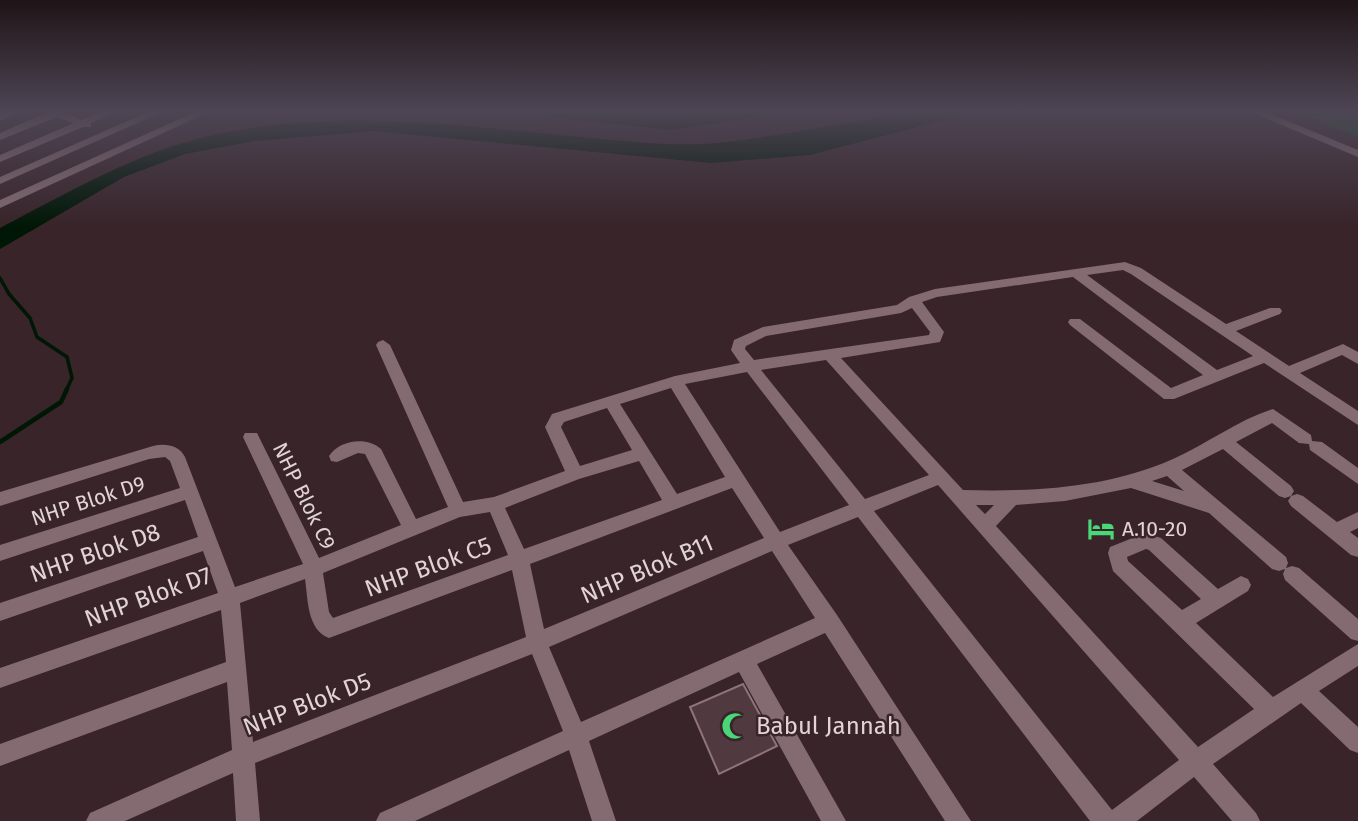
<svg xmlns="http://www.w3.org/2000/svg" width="1358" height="821" font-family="'Fira Sans',sans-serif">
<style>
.green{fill:#124f27}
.water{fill:#001706}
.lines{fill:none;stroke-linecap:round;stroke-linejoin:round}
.stream-far1{stroke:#001706;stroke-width:3.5}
.stream{stroke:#001706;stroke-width:4.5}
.building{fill:#513a3f;stroke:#8f757b;stroke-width:2}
.street{fill:#846b71;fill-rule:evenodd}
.labels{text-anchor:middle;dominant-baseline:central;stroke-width:5;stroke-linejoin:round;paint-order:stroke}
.street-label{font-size:21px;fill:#e1d3d6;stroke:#382429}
.poi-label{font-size:21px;fill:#e1d3d6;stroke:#382429;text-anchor:start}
.near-street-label{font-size:24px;fill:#e1d3d6;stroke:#382429}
.near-poi-label{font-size:24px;fill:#e1d3d6;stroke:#382429;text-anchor:start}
</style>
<rect width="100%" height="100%" fill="#382429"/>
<!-- green -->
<path class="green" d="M1358,112V137L1301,113V112Z"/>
<!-- water -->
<g class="water">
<path d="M501,112H791L671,130Z"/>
<path d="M898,112H975L810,155L711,163L374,131L255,141L185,154L124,177L0,249V228C69,192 137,152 213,135C365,101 515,136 667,144C710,146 752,139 794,132C829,126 864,121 898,112Z"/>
</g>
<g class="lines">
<!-- stream-far1 -->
<path class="stream-far1" d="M0,278L9,294L30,318L37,337L67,357L72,378L66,391"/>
<!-- stream -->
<path class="stream" d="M0,442L61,402L67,389"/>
</g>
<!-- building -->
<path class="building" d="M743,684L777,746L719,774L690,707Z"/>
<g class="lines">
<!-- street -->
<g class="street">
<path d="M4,112H19L0,121V114Z"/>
<path d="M48,112H65L82,120L100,112H114L91,123V127H83L0,162V155L74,123L57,117L0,140V133Z"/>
<path d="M148,112H162L0,184V177Z"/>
<path d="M195,112H209L0,208V200Z"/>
<path d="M1251,112H1266L1358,150V157Z"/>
<path d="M1125,262L1141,268L1226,324L1270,308H1280L1282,311L1280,314L1236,331L1289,366L1343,344L1358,352V364L1342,355L1300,373L1358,411V425L1264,363L1174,399H1164L1070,325L1068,322L1070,319H1080L1171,388L1203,375L1073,277L937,297L922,302L944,332L940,342L841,358L963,490C1034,492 1108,488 1173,459C1207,444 1238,420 1273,409L1311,435L1312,441L1322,442L1358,468V484L1310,450L1309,444L1299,443L1272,423L1236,442L1291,486L1294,491L1291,496L1297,494L1303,496L1337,522L1358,512V528L1350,532L1358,538V557L1351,555L1291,506L1288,501L1291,496L1285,498L1279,496L1223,449L1182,470L1286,557L1288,563L1286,568L1292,566L1299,568L1358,619V641L1351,639L1285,580L1283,574L1285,569L1279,571L1272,569L1209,513L1131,488L1065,501L1016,505L996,526L1198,747L1254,709L1113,571L1108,553L1110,547L1145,533L1161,538L1218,589L1241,576L1248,579L1251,585L1248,591L1196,623L1273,697L1358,644V666L1319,691L1358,727V753L1350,750L1301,703L1213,764L1256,813L1260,821H1232L1194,777L1137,821H1090L858,517L788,545L837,615L971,821H945L825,633L757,664L846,821H821L739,672L589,741L616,821H592L569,750L415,821H376L380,813L563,731L532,654L255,763L260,821H236L233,773L125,821H86L90,813L232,750L227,682L0,766V744L226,662L221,610L0,688V668L218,593L203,551L0,621V603L198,537L185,500L0,561V545L180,488L170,461L165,457L149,459L0,506V492L153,446C165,443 179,445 185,457L235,587L303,564L243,437L245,433H257L319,558L401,525L365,454L358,453L337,462L331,461L329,456C339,440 367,436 381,449L416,519L448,507L376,345L378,342L383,340L390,345L463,502L494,497L565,471L545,427L552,414L675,376L740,363L731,350L734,340L763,327L897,305L909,297L935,289ZM1123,270L1131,274L1253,356L1217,370L1087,275ZM912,308L930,332L929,335L754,360L745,349L746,346L766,336L901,313ZM826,360L929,475L865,499L761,370ZM747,372L849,505L780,532L685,384ZM671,388L725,477L677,494L620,404ZM607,408L632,450L580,466L561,427L564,422ZM639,461L662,500L524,549L505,508L579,479ZM1167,476L1184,491L1152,481ZM938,485L1179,760L1112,810L874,511ZM732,488L764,538L544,629L530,564ZM976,505H994L985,514ZM490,512L508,555L333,618L329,612L323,573L460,517ZM1146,549L1149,550L1201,599L1182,610L1128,561L1127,557ZM772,551L815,618L581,722L549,647ZM512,570L526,637L253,742L240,603L305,579C308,599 307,630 329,638Z"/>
</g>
</g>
<!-- sky -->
<linearGradient id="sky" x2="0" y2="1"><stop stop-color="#1f1417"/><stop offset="0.49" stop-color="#4d4554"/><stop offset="1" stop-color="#4d4554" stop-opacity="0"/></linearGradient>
<rect width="1358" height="227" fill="url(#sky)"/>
<!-- icons -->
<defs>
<symbol id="hotel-bare" viewBox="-9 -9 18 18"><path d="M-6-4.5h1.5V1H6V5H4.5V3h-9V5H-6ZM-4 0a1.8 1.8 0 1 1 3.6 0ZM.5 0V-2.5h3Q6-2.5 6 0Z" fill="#49d778" stroke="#382429" stroke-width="2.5" paint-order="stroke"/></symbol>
<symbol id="mosque-bare" viewBox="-9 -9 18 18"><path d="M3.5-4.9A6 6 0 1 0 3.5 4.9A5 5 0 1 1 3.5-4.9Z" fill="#49d778" stroke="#382429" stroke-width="2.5" paint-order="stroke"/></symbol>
</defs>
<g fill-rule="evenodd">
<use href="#hotel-bare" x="1082" y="510" width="38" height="38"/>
<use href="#mosque-bare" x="716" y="707" width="38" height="38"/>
</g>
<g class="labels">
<!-- street labels -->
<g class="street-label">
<text transform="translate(304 496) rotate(64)">NHP Blok C9</text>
<text transform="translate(88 501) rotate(-18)">NHP Blok D9</text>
</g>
<!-- poi labels -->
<g class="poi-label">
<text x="1122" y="529">A.10-20</text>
</g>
<!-- near-street labels -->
<g class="near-street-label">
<text transform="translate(95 553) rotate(-19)">NHP Blok D8</text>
<text transform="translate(428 567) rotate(-20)">NHP Blok C5</text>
<text transform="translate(647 569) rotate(-23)">NHP Blok B11</text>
<text transform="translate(148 597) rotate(-20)">NHP Blok D7</text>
<text transform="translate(307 704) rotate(-21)">NHP Blok D5</text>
</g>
<!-- near-poi labels -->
<g class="near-poi-label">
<text x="756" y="726">Babul Jannah</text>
</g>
</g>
</svg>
